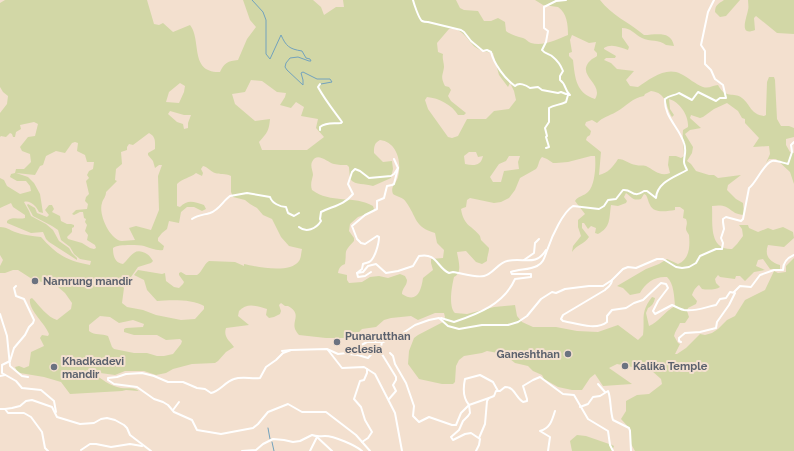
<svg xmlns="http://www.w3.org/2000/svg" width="794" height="451" font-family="Raleway,sans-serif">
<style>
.green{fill:#d2d7a6;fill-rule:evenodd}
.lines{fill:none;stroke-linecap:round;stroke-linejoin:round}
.stream{stroke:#72a2bd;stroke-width:1}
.minor{stroke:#fff;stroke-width:2}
.worship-dot{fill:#6b7280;stroke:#f3e0cf;stroke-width:1.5}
.labels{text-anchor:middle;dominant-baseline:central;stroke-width:4;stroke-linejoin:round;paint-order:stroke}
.worship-label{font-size:11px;font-weight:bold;fill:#5b616d;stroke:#f3e0cf;text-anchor:start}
</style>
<rect width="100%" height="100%" fill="#f3e0cf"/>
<!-- green -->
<g class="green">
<path d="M5,0H147L154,24L159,25L163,23L173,32L190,25C202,40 189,73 220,72C224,63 228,61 238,60L247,39L256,27L250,20L243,0H313L321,7L324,15L336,7H344L343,0H456L460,8L464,10L478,11L484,21H491L498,18L505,22L506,31C511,35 517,36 523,38C526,39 528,42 531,43C543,47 558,39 568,35C568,25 567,13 558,7L543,5L535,0H600C611,15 630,23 644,35C656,35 671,30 674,46L666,45C659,39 650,42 642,38C634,34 631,28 622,28V37L629,47L628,50C620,47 611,43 604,48V49L616,56L615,58H606L604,60L611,63L617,69L634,71L626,80L630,86L638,87C650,79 666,66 681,74C689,78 695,84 703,87C709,89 713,85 718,85C726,100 733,91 742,98C751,105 750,114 764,116L766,115V111L767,82L769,77H774L775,80L777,119L781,126H789L794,128V137L786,139V145L790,152L794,153V184L790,172L776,159H769L766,163L770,154L769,146L753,147L759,138L745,123V119L742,118L738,111L727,103L714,109L703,117L700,118L691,115L690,118L701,128L690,130L685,134L693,147L692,153L687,161L691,164L696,171L709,175H714L718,178L741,175L728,185L727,190L736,199L743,203L744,215C728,214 732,203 712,206C713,222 708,250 732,249L737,244L743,236L742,229L739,225H748L749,228L758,232L768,228L773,230L783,227L793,232L794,238L784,247L768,245C764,256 770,262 780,265V269H770L763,259L758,260L756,266L765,270L754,272L745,281L740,276H736L735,279L720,277L718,275L715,279L716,283L720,287C716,290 707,290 702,289L699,285C695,288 694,290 692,295L697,301L696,304L688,308L687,311L689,317L685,323H680C678,328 675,331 674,336L678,343L680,344L675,354H677L686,348L700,334L705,335L712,333L718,329L727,320L735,316L745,300L765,290L774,271L778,273L786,272V266L794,258V451H635L631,444V430L621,419L626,411V401L637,395L649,394L662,384L661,379L652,371L617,364L609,368L632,384L603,386L595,374L590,378L582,390H572L558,387L544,379L542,375L533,371L528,366L515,363L510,359L498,353L487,351L482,353L464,356L459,360L456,366L455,382L453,384H442L419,379L408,364L409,351L414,338L418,335L443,322L445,317L444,313H435L418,320L411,316L391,318L384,320L376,327L362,329L355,336L349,338H326L299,335C297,333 296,331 295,329C292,320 302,314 288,306H285L281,303L279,305L281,311L280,314L274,317L269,318L266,315L267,309C257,306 247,302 239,311L238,316L249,325L226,328C223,337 230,341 234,347L226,352L218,361L215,363L192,364L173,369L166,373L156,375L144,371H125L115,375L93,372C100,379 111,386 121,388C127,389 134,387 139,391L126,390L122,391L70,394L61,382L44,377L20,373L17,371L15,367L19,366L24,368L29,366L31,352L44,346L40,338L42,335L48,336L49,334C45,323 28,310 30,299L32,298C40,306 47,317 57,320L71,309L72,303L65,293L58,287L32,279L18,270H13L5,273H0V266L3,260L0,255V227C6,227 10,230 15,232C23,235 32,236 41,237C56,254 67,261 90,265L91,261L80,259L74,254L70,247L61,240L58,230L52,226L33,216L27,205L28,204L35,208L37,213L47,217L49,215L45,210L49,205H52L54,209L52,212L60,216L61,221L67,224H71L74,225V227L72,228V232L67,237L68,239L82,243L90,248L94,249L96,248L95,245L87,240L88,235L85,231L87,225L85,222L86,219L84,218L83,212H80L74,215L72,214L76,210L87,209L88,204L85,201L86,197L89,194L86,181L89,178L87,175L89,171L93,169L94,162H87L85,155L77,151L78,143L75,142L72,143L65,153L56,151L46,156L43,165L40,166L35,175L16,173L28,177L34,183L40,194L43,213L39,212C36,206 30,200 24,202L29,211L31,216L46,224L53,230L59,241L69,248L72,253L77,258V260L49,242L46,239L43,232L31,233L7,223V221C13,216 19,220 25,218V215L13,207L11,203L0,208V178L4,180L7,186L20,194L31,191L30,186L26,181H17L10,177L11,174L15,173L16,169H24L31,162L30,154L22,151L20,147L28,137L35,136L38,124L34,122L20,125L21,129L16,132L15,137H13L12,134L10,133L6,137L1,136L0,137V113L7,104L8,96L3,92L0,87V3ZM449,29C462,27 467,40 475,47C480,51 487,52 493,53L499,75L508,87L510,83L514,91L516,100L509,109L494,111L486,119H467L458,136L452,138L448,137L428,109L425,100L427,97C439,98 452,105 458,115H464L466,113L451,101L448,96L451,90L449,87L445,86C440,76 443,76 444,67C444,62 442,59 443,54L438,52L437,43ZM572,35L589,43L596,42L594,50L597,53V56C596,57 594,58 592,59C573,75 605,83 595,99C576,93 575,78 573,60L569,56V53L572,52L570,40ZM251,80L262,81L277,92L286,93L285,97L280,105L291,108L296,102L304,107L301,116L318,119L316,128L324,137L307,150H262L259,142C267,133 269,131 270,119L255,121L235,104L232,94L245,92ZM180,83L185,86L184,92L179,103L166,102L169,92ZM651,91C667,93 665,105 672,117L674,115L670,109L669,99C680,102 689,116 688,127L683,130C682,139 684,147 684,156L681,158L676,156H669L668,165L670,173C660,177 654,170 646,166C643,165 639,166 636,165C629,164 625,159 618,159C613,167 608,173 599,175L601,152L586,140L587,137L590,135L591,131L585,125L586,122L592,120L597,123C603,117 609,116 616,112C627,106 632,98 644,96L645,94ZM170,111L184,115H191L188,123V128L184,129L183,124L177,122L168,114ZM149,133C156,137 155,141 155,149L148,153V155L153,161L155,168L159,165H162L158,176L159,210L151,230L136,226L129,228L135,240C131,240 126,241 122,241C110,240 98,214 102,203C103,199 106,197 106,192L117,181L115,180L116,169L122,164L121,152L127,150V147L129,144L133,145ZM380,140C397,142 402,162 398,177C396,184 390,186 393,194C397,197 403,197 406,202C417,217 414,227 435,233L437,243L444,250L443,258L431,259V263L433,270L423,278C421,291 417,304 402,294C402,288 407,286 407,280L405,276L400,274L388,278L379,276L370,277L362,282L349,283L347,280V275L338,273C339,268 340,266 345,264C347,249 343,253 354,241V238L349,231L350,224L358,217L372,212L374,209L373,206C355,195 330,204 312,190C310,184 312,180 313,175C313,171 310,166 312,162C317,151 327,162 334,164C338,165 343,165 347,165L349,167L350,179C356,186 365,183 373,186L391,178L393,169L392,161L383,162L374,153C374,147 374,143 380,140ZM469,152H476L478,157L483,156C481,166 474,166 465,164L464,156ZM509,156H520L518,162L519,169L504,171L501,182H493L490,177L499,164L506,161ZM591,156H595C596,166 595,185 588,192C584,196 578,196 575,201L585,214L578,220V227L581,236L573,246L572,252C576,245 585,244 589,237L582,228V223H584L588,229L591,226L596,228L595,233L598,234C611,227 609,219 611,205L618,206L626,203L627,201L624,197L626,193C632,197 632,201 641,199L644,194L646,195C648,198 648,202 650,205C654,214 667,211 675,210V207H680L684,210L683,218L686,219C688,224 686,225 686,229C686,231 688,233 689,235C690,246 690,259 678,264L667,259L659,264L646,269L617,286L623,288L630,295L640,293C645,283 655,276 667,277C674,284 674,296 675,306C664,312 659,322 649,326L646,313L648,308C652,306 654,303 655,298L652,297C640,313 645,317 643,335L638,340L618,325L598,332L577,331L556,327H533L522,322L517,316L515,305L494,307L467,314L455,313C448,306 452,286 454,277C463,272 458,260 457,252L466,251L476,262L482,264L487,261C487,256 489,253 489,248L481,240L480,236C472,225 464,227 461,209L463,208L466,207L467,200L470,198L494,203L501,202L509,198L515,190L520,178L536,169C539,166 538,161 542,157L547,159L553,163H556L568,162ZM203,166C208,167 210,171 215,173C220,175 225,173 231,176V192L233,197L245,200L250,204L257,208L263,215L272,219L281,237L289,246L302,249C301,253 301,259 299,261C290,274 257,267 244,264V266L235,262L209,261C203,265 203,271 197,275H186L181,272L179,273V275L184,282L183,284L179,288L174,287L166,281L165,273L162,274L138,270L134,275L144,280L147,290L157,301C170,300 193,299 204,306V309L195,319L181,320L156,315L143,310L127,307L122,303L124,288L121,284L123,280L131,277L138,267L151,263L153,261C151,258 150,256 147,254C134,246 131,257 123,264C115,263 113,256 113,248C118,244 138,245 144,246C151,248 156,251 163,250L164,246L158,241V238L162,233L167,229L169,221L179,223L181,212L187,207H194L202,211L206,209L204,205C194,202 188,199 180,207L177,206V184C183,178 190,178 196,173L202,176L203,173L201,169ZM100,316L110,317L119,323L133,320L144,324L143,327L126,328L124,329V332L134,335H157L166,340L180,339L182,341L181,344L173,354L164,356H157L147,353H134L114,349L112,347L108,336C102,333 95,336 89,331V325Z"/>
<path d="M724,0H740L726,16L720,17L715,12C715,5 718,4 724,0Z"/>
<path d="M748,0H794V34L777,33L756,16L754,18L755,30C738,37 747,17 748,10C749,7 748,3 748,0Z"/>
<path d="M577,435L586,436L612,445L614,446L612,451H572L570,441Z"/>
</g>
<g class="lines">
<!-- stream -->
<g class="stream">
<path d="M252,0L263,12L266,20V54L270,59L281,35C286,46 289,49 302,51L306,58L310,59L311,61H309L298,57L290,58L286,63L285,67L287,70L303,85V80L301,73L303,72L317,79H330L332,82L321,84"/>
<path d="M268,428L270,439"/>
<path d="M272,442L274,451"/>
</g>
<!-- minor -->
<g class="minor">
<path d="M413,0C414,4 419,19 422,21C424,22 426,22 428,22L461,30L464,32L471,41L483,51L487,50L491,52C494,64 505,79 515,86C519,82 526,85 530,88L538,87L542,90L558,93L561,92L566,94H568"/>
<path d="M320,84L318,87C325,100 334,111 342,122L341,123C334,124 326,122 320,127V130"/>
<path d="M546,148L549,147L546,137L547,136L545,128L549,122V108C554,105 560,105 566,102L568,95H570C564,90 567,85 560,80V76L563,71C561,66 558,61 553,57C550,54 545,54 542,50L546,42L548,31L544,28V7L556,1L566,0"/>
<path d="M398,168L394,184L392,185L387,186L384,198L377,201V209L365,215L352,226L357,239L361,243L365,244L377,236L379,237C379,243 375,259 369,262C367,263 365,263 363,264L362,269L357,273L363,272L368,266L376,264L386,273L398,271L413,266L419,256C437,252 437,268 449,273L453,272C462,273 475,278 484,276C493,274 498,263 507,261C523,257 536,267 546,250"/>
<path d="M192,219C198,215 203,215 210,213C219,210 223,201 230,196L247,193L270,197C272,203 280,207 286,207L288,213L294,216L299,213"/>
<path d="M299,227C306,233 316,229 321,221L320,219L321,212C333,206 344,205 353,194L348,184L352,172L355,169L360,171L369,178L391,176L394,174L398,168L394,159"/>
<path d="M524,260L534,253L535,243L539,239"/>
<path d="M357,273L358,277L365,276L371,272"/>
<path d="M612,280C612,285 608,287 605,290L563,315L561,319L563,321C575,323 596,331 607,322V316L612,310L626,308L634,303L643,300L661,283L666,284L668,288L658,301L653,311L655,314L672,305C676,307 680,309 684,310C694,312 706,307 716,305L720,299L726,298L730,292L735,293L729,305L717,322L716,328L700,332L685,333L679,338V341L681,342"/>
<path d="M734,292L740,286L751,287L760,275L774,270H783C783,263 787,258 794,255"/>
<path d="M0,314L7,336L10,366L22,376L28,377"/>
<path d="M441,318L454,322C478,314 504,304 515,279L531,277V274H512L511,272C519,269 529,270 537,266C545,262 545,254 548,248C552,236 563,212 573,206L599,209L604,206L608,200L616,199L623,190C633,189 632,199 644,191H647L656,198C657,182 675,177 687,170C686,167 684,165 684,162C684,155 687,151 684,143C679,127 664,117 665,99C669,95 674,96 679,93L692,100L698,92L716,101L720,98H726L723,85L715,79L711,70L705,64V51L701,45L708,12L714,0"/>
<path d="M382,342L380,351L396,377V380L393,385L396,391L389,399"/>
<path d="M328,350L342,368L364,367L375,374L395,413L402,451"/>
<path d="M282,351L291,350"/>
<path d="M347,353L348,354L358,355L368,358L375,350L380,351"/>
<path d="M390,353L393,356L395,364L406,383L414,406L413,416L419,422L429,417L452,425H456L461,413L469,405C463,398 463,388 465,379L480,375L493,382L498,391H500L505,387C515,387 515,397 523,402L527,401V399L523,386L533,380L540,377L563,394L574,395L588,419L608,431L610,445L613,451"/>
<path d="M10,361L2,365V373L16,381L22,388L41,390L54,401L56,412"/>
<path d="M10,361L14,348L25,335L29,327L33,323L34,320L24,299L16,296L14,288L16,286"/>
<path d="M0,376L5,375"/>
<path d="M598,384L605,392"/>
<path d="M580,407L588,404L593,397L600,396L608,391C611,397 610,411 613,420L629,428L630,431L631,451"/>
<path d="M0,409H5"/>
<path d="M173,410L179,402"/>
<path d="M317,437L332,451"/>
<path d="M479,438L485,424L487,401L489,398L494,396L496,391H498"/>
<path d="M362,442L368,438L372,432L365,420L361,407L354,399L360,381L364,380L367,373V369"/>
<path d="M81,450L90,444H96L111,447L130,444L142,446"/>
<path d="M48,451L45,448L42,432L31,417L24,413H8L5,409L12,408L20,406L26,401L32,400L52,407L57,417L80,424L94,423L101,419L107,418L115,420L124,425L127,428L130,435L151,451"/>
<path d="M242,451L256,450L263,444L273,439L284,440L293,442L300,441L312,435C317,437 320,436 325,436C334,436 355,445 362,451"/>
<path d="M310,451L317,437"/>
<path d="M370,451L356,435L326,412H302L288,404L268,412L258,424L253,428L221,434L197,430L192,420L174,412L168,405L163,402L154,399L137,387L114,384L108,380V378L117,377L126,374L142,373L154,376L168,382H183L197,388L205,389L211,393C220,391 225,382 234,379C242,376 251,379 260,378L266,367L276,360L283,353L291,350L327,349L338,354L347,353L367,342H383L403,333L415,325L429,320L439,318L448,326L459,329L482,325H508L518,322L527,316L541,299L552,292L556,293L565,289L589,286H603L612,280L623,269L628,267L636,268L657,259H663L676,267L682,268L689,267L696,263L700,256L716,249H722L723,243L721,238L724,229L723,222V219L726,217L741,221L743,219L749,188C756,183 764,163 772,161C776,160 783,163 788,164L792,152L791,145L794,142"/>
<path d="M476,451L479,445L480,439L471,433L465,434L453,440L451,437L459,430L463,421L468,416L470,413L469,405L489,398"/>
<path d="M548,451L550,437L540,431C550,428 552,421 555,411"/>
</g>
</g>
<!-- markers -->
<g class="worship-dot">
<circle cx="35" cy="281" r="4"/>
<circle cx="337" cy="342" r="4"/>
<circle cx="568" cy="354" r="4"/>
<circle cx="625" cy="366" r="4"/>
<circle cx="54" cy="367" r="4"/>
</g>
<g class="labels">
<!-- worship labels -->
<g class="worship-label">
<text x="43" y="281">Namrung mandir</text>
<text x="345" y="336">Punarutthan<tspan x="345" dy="13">eclesia</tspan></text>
<text x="560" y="354" text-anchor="end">Ganeshthan</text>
<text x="62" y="361">Khadkadevi<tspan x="62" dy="13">mandir</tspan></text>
<text x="633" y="366">Kalika Temple</text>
</g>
</g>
</svg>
